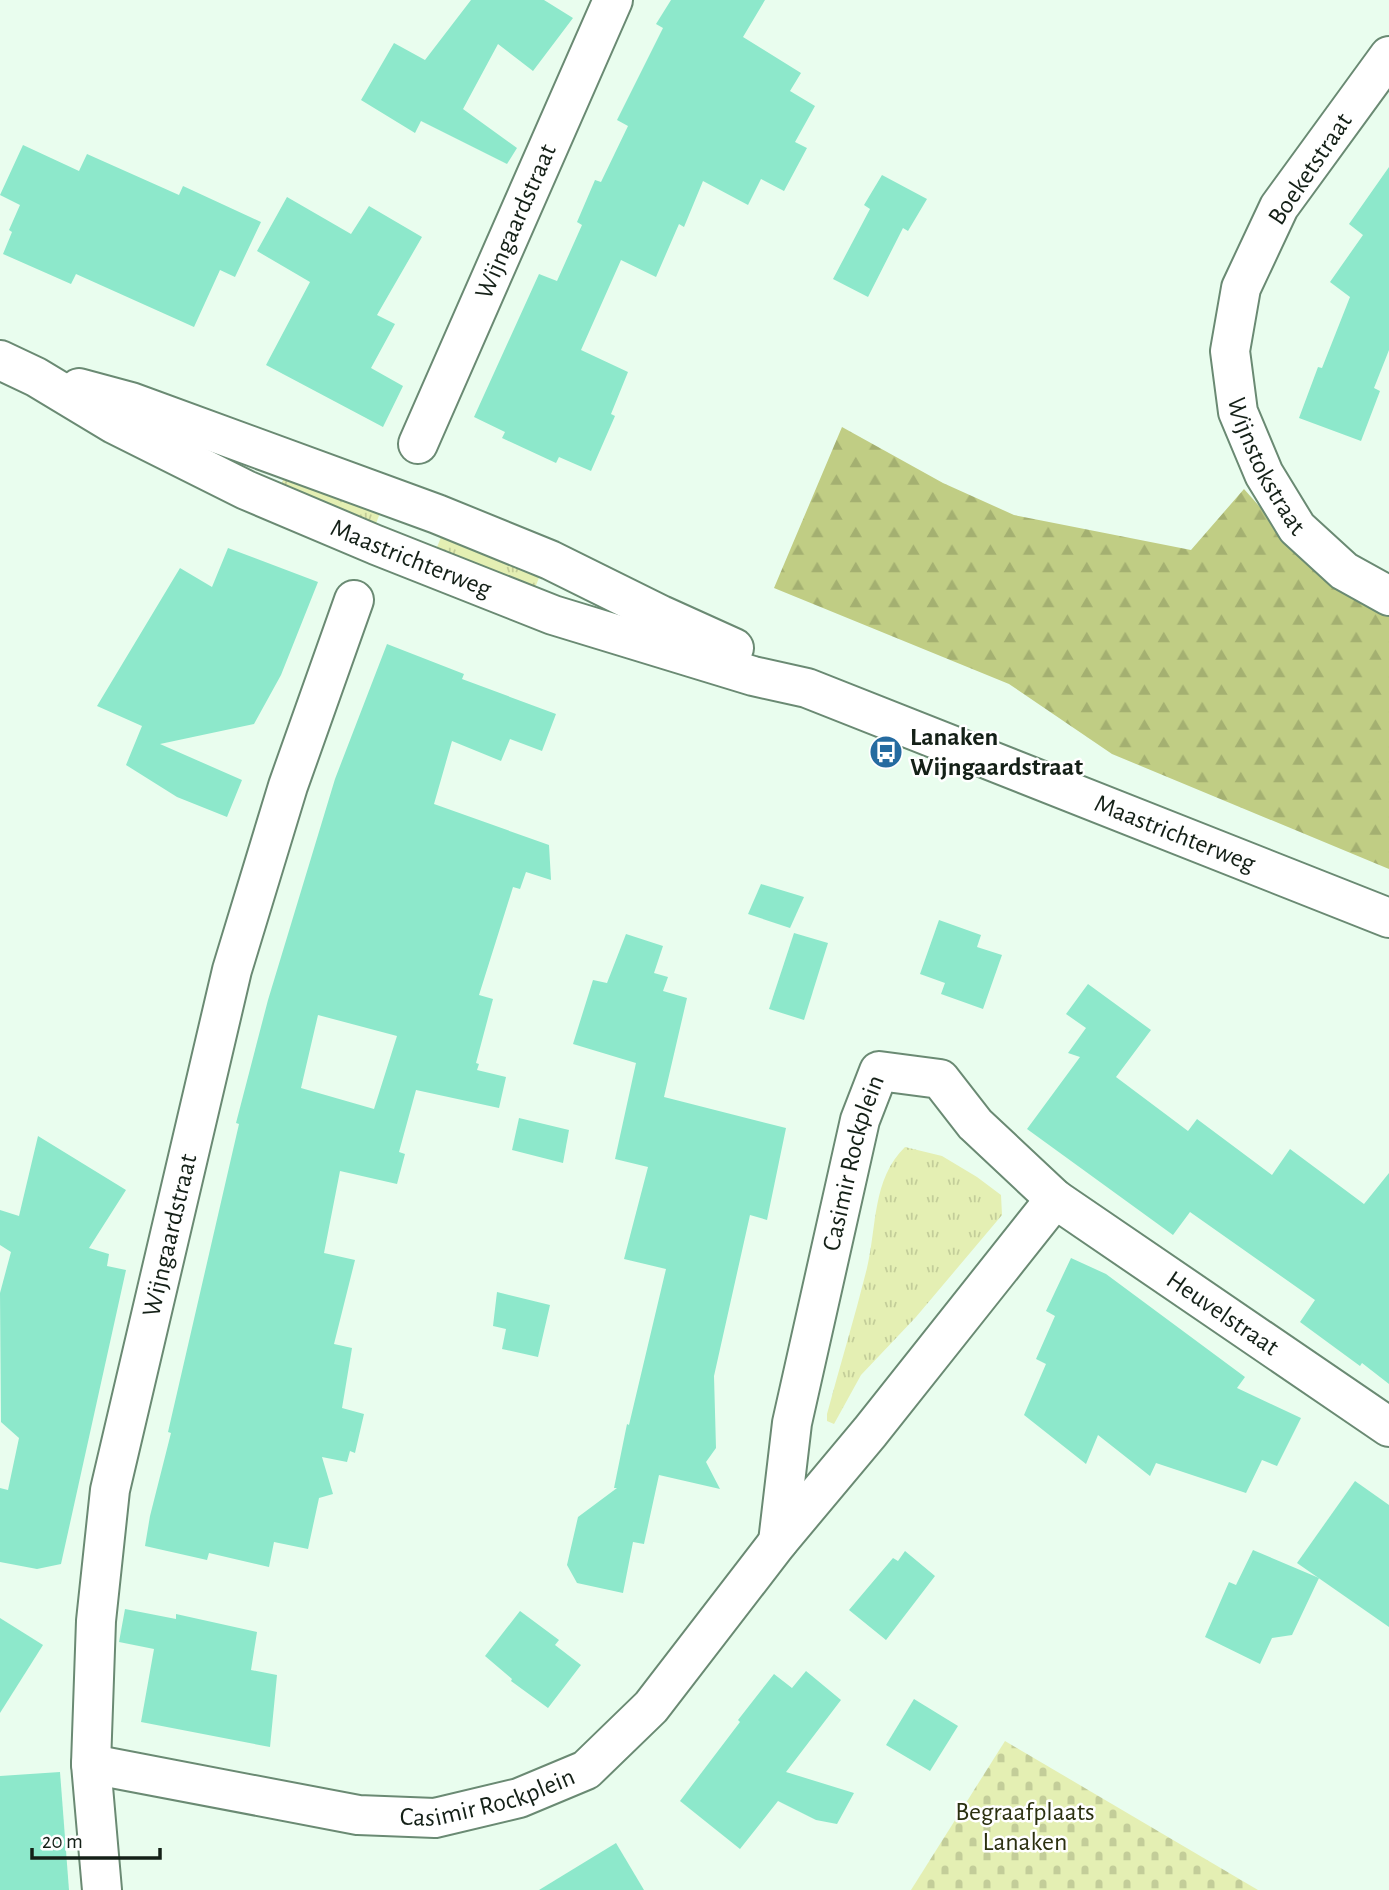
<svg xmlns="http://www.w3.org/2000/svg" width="1389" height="1890" font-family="'Alegreya Sans',sans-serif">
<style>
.grass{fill:url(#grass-tufts)}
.forest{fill:url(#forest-firs)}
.cemetery{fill:url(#cemetery-stones)}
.building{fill:#8de8cb;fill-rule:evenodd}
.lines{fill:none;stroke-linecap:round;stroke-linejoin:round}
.minor-casing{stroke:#6a8a73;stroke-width:42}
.secondary-casing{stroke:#6a8a73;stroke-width:42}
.minor{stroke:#fff;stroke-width:38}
.secondary{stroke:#fff;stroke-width:38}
.labels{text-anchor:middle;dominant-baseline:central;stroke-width:5;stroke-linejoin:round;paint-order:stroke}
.street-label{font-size:26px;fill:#142017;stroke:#fff}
.poi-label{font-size:26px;font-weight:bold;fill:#142017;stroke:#fff;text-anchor:start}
.park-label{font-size:26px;fill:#2b3010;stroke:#fff}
</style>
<defs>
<pattern id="grass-tufts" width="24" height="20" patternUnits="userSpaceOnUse" patternTransform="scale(1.75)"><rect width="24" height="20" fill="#e4efb3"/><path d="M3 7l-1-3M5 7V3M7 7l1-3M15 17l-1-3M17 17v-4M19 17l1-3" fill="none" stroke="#c3cd99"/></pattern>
<pattern id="forest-firs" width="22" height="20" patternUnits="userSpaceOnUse" patternTransform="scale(1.75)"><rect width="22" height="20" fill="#c0cd84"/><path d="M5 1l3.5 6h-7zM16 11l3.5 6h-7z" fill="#a4b071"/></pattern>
<pattern id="cemetery-stones" width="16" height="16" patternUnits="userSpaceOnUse" patternTransform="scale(1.75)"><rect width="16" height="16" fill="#e4efb3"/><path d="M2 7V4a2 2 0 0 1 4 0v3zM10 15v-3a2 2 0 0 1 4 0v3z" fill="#c3cd99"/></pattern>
</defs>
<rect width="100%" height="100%" fill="#e9fdee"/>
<!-- grass -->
<g class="grass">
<path d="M287,470L382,508L373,531L278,493Z"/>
<path d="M443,532L542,570L533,593L434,555Z"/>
<path d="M905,1147L942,1156L977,1177L1001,1195L1002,1215L916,1317L861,1375L834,1424L827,1421V1414C840,1365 855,1317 867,1268C877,1227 872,1179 905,1147Z"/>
</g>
<!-- forest -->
<path class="forest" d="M842,427L943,483L1014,515L1191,550L1244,489L1321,576L1389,611V869L1112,754L1009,684L774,588Z"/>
<!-- cemetery -->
<path class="cemetery" d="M1005,1741L1258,1890H911Z"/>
<!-- building -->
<g class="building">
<path d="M471,0H544L573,18L533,71L498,44L463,109L517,148L507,164L421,121L415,133L361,100L394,43L425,60Z"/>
<path d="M671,0H765L743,37L801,73L790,91L815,106L795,142L807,148L784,191L761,179L748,205L703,181L684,227L679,224L656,277L621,260L581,350L628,372L611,414L615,416L591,471L559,457L556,463L502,438L505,432L474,417L539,274L557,281L582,225L577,222L595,180L601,182L628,126L617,120L663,28L656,24Z"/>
<path d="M23,145L79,171L87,154L179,195L183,186L261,222L235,277L220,270L194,327L76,274L71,284L3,254L12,232L9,230L20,205L0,195Z"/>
<path d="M1389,167V350L1374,388L1380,391L1361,441L1299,418L1318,367L1322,368L1350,297L1330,282L1363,235L1349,224Z"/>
<path d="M882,175L927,199L908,231L903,228L868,297L833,279L870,209L864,205Z"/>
<path d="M287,197L351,234L369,206L422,237L377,315L395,324L371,368L403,386L383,427L266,365L310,282L257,251Z"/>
<path d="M228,548L318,582L281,675L254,724L160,744L242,780L227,817L177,797L126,765L142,726L97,706L180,568L212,587Z"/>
<path d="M387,644L464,674L462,679L556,714L542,751L510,739L501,761L452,741L434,804L549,845L551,880L526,872L520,889L513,887L479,995L493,999L476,1063L479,1064L477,1070L506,1077L499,1108L416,1090L399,1152L405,1154L397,1184L340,1171L324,1253L355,1260L334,1344L352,1348L342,1408L364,1414L355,1453L350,1451L347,1462L322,1457L333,1494L319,1498L308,1549L274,1542L269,1567L209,1553L207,1560L145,1546L150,1516L171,1433L168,1432L239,1124L236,1123L268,1000L335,779ZM318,1015L397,1036L374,1109L301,1088Z"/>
<path d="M761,884L804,897L790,928L748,914Z"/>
<path d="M939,920L981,935L977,947L1002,955L983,1009L941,994L945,983L920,974Z"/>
<path d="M794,933L828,943L804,1020L769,1009Z"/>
<path d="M626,934L663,946L654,973L668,977L663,991L687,998L664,1097L786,1128L767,1220L750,1215L714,1376L716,1448L706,1462L720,1489L659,1475L644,1544L633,1542L623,1593L577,1583L567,1565L578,1517L617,1488H614L627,1424L629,1425L666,1269L624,1259L648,1167L615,1159L636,1063L573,1044L593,980L607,983Z"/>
<path d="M1088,984L1151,1030L1116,1077L1188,1131L1197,1119L1272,1175L1290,1149L1364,1204L1389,1173V1384L1362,1363L1360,1366L1300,1322L1315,1300L1190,1212L1173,1235L1027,1129L1080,1057L1068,1053L1086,1028L1066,1014Z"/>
<path d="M519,1118L569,1130L563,1163L512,1150Z"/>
<path d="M38,1136L126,1190L89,1248L109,1254L107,1266L126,1270L61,1564L37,1569L0,1562V1488L8,1490L19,1438L1,1422L0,1293L11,1252L0,1245V1210L19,1216Z"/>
<path d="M1071,1258L1106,1274L1245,1377L1237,1388L1301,1418L1277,1466L1262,1460L1246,1493L1156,1463L1150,1476L1098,1435L1086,1464L1024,1415L1046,1364L1036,1359L1055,1316L1046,1311Z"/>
<path d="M497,1292L550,1305L538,1357L502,1349L506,1329L493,1326Z"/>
<path d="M1355,1481L1389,1505V1627L1297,1563Z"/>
<path d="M1253,1550L1319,1578L1292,1635L1272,1638L1260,1664L1205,1637L1229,1582L1236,1585Z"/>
<path d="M905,1551L935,1576L886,1640L849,1610L893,1558L898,1561Z"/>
<path d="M125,1609L176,1619V1614L257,1632L251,1670L277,1675L270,1747L141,1722L154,1649L119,1642Z"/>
<path d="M520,1611L559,1640L555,1645L581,1665L548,1708L511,1681L512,1679L485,1656Z"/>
<path d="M0,1618L43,1645L0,1713Z"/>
<path d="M806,1671L841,1700L786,1772L854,1793L837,1824L816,1820L778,1801L740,1849L680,1801L740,1722L738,1720L774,1674L792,1688Z"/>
<path d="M914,1699L958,1726L930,1771L886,1745Z"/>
<path d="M60,1772L69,1890H0V1776Z"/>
<path d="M616,1843L644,1890H539Z"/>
</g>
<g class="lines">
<defs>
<g id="minor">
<path id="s1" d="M1389,56L1279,207L1241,288L1230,351L1238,412L1264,474L1297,528L1344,571L1389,596"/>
<path id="s2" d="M418,444L613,0"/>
<path id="s3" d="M778,1542L792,1423L860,1120L879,1071L940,1079L975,1124L1055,1199L1389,1427"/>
<path id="s4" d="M91,1764L358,1815L435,1818L519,1798L586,1770L651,1707L778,1542L870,1432L1055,1199"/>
<path id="s5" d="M102,1890L91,1764L96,1621L110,1490L232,970L288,786L354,600"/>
</g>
<g id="secondary">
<path id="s6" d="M0,360L36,377L114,424L246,490L376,545L553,615L753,676L807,688L1389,918"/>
<path d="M79,388L131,402L437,514L550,560L661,615L734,648"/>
</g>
</defs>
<!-- minor casing -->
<use href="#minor" class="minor-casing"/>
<!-- secondary casing -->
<use href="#secondary" class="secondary-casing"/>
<!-- minor -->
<use href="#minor" class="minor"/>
<!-- secondary -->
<use href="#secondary" class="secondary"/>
</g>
<!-- icons -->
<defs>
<symbol id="bus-disc" viewBox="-11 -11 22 22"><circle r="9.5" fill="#256ba0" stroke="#fff"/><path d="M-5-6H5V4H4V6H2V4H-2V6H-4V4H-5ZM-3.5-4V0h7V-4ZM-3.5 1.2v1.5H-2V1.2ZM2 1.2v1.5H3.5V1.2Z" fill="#fff"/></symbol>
</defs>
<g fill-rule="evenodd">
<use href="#bus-disc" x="867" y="733" width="38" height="38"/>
</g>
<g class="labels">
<!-- street labels -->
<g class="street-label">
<text transform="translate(1310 169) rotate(-56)">Boeketstraat</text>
<text stroke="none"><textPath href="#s2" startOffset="243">Wijngaardstraat</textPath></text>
<text stroke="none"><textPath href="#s1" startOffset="462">Wijnstokstraat</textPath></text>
<text stroke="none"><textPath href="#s6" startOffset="457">Maastrichterweg</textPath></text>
<text stroke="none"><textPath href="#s6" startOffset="1270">Maastrichterweg</textPath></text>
<text stroke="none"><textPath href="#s3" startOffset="387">Casimir Rockplein</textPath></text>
<text stroke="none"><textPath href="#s5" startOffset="663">Wijngaardstraat</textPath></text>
<text stroke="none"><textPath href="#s3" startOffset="914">Heuvelstraat</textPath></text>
<text stroke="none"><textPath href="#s4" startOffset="404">Casimir Rockplein</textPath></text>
</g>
<!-- poi labels -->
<g class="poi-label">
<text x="910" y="737">Lanaken<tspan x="910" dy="30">Wijngaardstraat</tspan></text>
</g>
<!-- park labels -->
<g class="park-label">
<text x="1025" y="1812">Begraafplaats<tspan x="1025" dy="30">Lanaken</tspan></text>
</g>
</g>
<!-- scale -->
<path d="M32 1848v10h128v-10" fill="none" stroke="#142017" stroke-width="3.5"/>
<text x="42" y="1848" font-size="21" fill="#142017" stroke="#ffffff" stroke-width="5" paint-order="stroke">20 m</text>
</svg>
